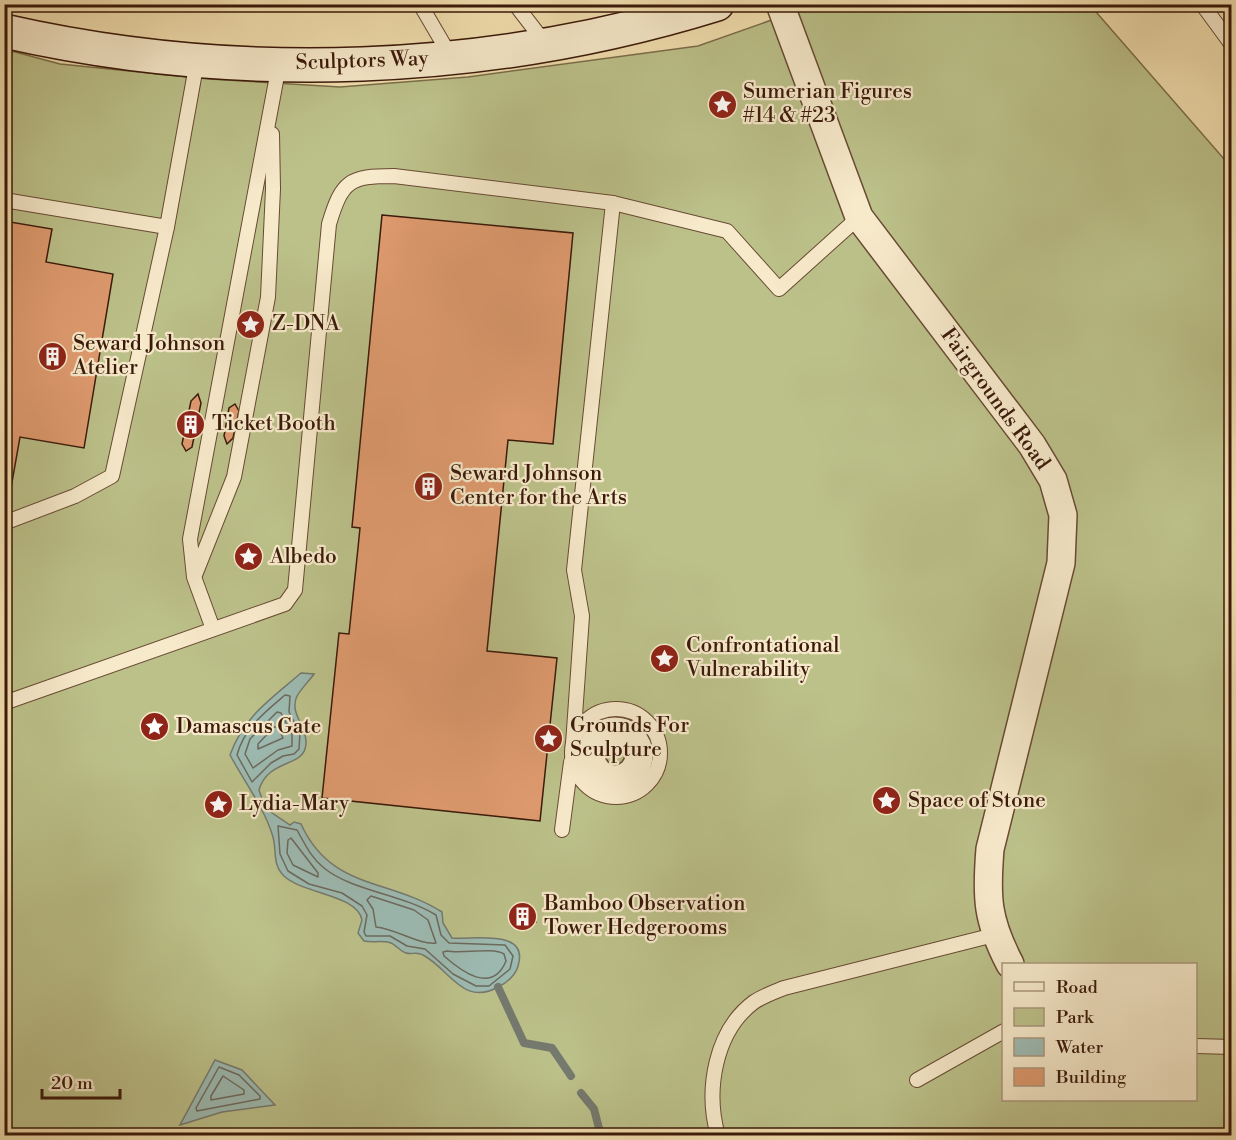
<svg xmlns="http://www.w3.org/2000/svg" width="1236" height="1140" font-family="'Libre Bodoni',serif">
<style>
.green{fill:#bcc18a;stroke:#7b6d4a;stroke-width:1.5;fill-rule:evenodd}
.water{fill:#9dbbb3;stroke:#757a6f;stroke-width:1.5}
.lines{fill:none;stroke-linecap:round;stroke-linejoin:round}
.shore{stroke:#6c6a5e;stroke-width:1.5}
.stream{stroke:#757a6f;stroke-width:8}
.building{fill:#df9b6f;stroke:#3a190a;stroke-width:1.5}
.lane-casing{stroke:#684a33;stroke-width:16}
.street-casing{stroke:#684a33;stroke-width:30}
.secondary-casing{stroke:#3a190a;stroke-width:36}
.lane{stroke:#f7eacb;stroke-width:14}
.street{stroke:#f7eacb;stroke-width:27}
.secondary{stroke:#f7eacb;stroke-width:33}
.labels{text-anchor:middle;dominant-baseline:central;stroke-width:4.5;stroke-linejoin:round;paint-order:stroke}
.street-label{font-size:21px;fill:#3a190a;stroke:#f7eacb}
.poi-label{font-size:21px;fill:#3a190a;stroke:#f7eacb;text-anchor:start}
</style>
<rect width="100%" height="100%" fill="#f2dfaf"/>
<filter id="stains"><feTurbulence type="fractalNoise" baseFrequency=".00333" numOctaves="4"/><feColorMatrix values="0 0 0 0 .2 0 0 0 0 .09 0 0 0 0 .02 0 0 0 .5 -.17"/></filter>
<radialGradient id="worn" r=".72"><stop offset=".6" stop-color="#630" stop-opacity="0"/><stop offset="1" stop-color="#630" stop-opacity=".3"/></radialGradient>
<!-- green -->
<path class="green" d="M814,5H1090L1231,167V1135H5L4,49L60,64L209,79L340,87L468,77L698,46ZM1004,964H1196V1100H1004Z"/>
<!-- water -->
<g class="water">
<path d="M301,673L314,674C309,681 301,689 297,696C288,715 311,729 305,749C300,766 267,761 259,790L265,808L290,825L294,822L301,824C331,890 388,878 442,912L443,923L452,938C472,940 530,928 518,966C516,974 508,982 500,986C463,1008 450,969 423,955C417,951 411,955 406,953C401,952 396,945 391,943C382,940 373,943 364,941L358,933L362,920C358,895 303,894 284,876C272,864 277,852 273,837C265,809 244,781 230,755C244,716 271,699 301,673Z"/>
<path d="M215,1060L242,1070L275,1105L222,1112L180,1125Z"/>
</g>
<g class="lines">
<!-- shore -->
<g class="shore">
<path d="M285,695L290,696L289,712L300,733L299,749L294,754L283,756L271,763L252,782L237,755C244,728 265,712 285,695Z"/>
<path d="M277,712L281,713L292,734V746L278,750L253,768L245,754L250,739Z"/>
<path d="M274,727H278L283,738L258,749V744Z"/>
<path d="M278,826L297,830C305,844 311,858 324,868C352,891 402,894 436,915L441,935L449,943L505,945L513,956L510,969L489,986H476L453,974L425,949L407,946L390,936H366L364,932L367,915L362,906L342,893L309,884L288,871L280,854Z"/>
<path d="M291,838L318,873V877L293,865L287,853L288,840Z"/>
<path d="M371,896L414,910L428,920L436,943C419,945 396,929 376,927L373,909L367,900Z"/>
<path d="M447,951C463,954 492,947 504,954L506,961C492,995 461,971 444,956L443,952Z"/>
<path d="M219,1067L239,1075L260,1096V1099L197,1111L196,1108Z"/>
<path d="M223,1076L244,1090V1094L211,1100V1096Z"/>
</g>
<!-- stream -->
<g class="stream">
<path d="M498,987L524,1043L552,1048L571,1076"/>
<path d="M581,1093L594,1109L601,1136"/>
</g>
</g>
<!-- building -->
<g class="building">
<path d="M382,215L573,233L553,444L508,440L487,651L557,658L540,821L322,798L339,633L349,634L358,548L360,528L352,527Z"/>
<path d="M4,221L52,229L46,262L113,274L84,448L20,437L11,488L4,487Z"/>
<path d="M198,394L201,403L192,447L186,451L182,444L191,401Z"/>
<path d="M235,404L239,411L233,438L227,444L224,436L229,408Z"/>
<path d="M527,903L536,922L519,929L511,909Z"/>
</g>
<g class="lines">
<defs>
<g id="lane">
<path d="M420,4L451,57"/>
<path d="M515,4L545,43"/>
<path d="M1202,4L1232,45"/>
<path d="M4,200L167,227L197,61"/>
<path d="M4,523L75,496L112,476L167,227"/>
<path d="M195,575L234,477L268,297L273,189L272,134"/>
<path d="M213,629L194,577L190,539L279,65"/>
<path d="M4,703L285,604L295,590L329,224C342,181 349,176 394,176L613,203L727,231L779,289L859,217"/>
<circle cx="616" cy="753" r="44"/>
<path d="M573,744L582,616L574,570L613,203"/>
<path d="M562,830L571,762"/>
<path d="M1196,1046L1232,1047"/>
<path d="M917,1080L1004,1031"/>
<path d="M718,1136C705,1090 715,1031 754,1002C763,996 774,992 784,988L994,935"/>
</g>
<g id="street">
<path d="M780,4L859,217L1032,445L1053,480L1063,515L1061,563L990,849C986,898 987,920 1010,964"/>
<circle cx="615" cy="755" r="24"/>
</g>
<path id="secondary" d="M4,31C238,84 488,75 717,4"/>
</defs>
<!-- lane casing -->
<use href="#lane" class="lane-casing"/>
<!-- street casing -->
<use href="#street" class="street-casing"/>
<!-- secondary casing -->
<use href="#secondary" class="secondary-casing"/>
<!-- lane -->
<use href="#lane" class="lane"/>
<!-- street -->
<use href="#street" class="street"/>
<!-- secondary -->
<use href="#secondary" class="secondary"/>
</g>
<!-- icons -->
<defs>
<symbol id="sight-disc" viewBox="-11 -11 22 22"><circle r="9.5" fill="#8f2418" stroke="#f7eacb"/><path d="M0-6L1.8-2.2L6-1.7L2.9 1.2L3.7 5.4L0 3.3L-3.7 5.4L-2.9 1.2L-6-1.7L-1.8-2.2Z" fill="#fff"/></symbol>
<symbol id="building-disc" viewBox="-11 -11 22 22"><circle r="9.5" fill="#8f2418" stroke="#f7eacb"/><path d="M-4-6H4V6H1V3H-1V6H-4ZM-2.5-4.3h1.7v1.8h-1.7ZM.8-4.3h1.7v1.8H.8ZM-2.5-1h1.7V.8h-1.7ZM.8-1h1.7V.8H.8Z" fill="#fff"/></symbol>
</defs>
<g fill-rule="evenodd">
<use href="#sight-disc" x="706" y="88" width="33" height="33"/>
<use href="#sight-disc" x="234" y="308" width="33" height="33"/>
<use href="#building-disc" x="36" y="340" width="33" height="33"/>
<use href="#building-disc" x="174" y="408" width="33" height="33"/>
<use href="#building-disc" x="412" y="470" width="33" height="33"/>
<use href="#sight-disc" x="232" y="540" width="33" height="33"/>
<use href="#sight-disc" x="648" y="642" width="33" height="33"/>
<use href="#sight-disc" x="138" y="710" width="33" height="33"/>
<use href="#sight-disc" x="532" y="722" width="33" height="33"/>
<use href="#sight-disc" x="870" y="784" width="33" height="33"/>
<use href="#sight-disc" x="202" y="788" width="33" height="33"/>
<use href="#building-disc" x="506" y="900" width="33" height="33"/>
</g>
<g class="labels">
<!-- street labels -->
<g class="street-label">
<text transform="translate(362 61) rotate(-2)">Sculptors Way</text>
<text transform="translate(995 399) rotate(54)">Fairgrounds Road</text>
</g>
<!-- poi labels -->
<g class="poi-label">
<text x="743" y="92">Sumerian Figures<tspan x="743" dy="24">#14 &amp; #23</tspan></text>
<text x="272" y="324">Z-DNA</text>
<text x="73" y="344">Seward Johnson<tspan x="73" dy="24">Atelier</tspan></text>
<text x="212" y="424">Ticket Booth</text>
<text x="450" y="474">Seward Johnson<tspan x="450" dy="24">Center for the Arts</tspan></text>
<text x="270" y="557">Albedo</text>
<text x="686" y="646">Confrontational<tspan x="686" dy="24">Vulnerability</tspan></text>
<text x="570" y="726">Grounds For<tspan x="570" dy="24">Sculpture</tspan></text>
<text x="176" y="727">Damascus Gate</text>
<text x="908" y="801">Space of Stone</text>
<text x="239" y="804">Lydia-Mary</text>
<text x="544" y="904">Bamboo Observation<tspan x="544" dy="24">Tower Hedgerooms</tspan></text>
</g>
</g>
<!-- margin -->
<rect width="1236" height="1140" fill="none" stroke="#f2dfaf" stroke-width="24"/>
<rect x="6" y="6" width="1224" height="1128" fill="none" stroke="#3a190a" stroke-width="3"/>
<rect x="12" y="12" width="1212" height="1116" fill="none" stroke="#3a190a" stroke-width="1.5"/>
<!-- legend -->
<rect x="1002" y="963" width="195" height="138" fill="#f7eacb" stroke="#ab967e" stroke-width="1.5"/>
<rect x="1014" y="982" width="30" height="9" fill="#f7eacb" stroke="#ab967e" stroke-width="1.5"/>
<text x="1056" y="993" font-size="18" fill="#3a190a">Road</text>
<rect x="1014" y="1008" width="30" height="18" fill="#bcc18a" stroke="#ab967e" stroke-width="1.5"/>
<text x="1056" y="1023" font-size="18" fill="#3a190a">Park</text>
<rect x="1014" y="1038" width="30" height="18" fill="#9dbbb3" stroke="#ab967e" stroke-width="1.5"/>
<text x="1056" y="1053" font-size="18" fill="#3a190a">Water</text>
<rect x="1014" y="1068" width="30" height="18" fill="#df9b6f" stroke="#ab967e" stroke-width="1.5"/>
<text x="1056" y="1083" font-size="18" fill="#3a190a">Building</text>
<!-- scale -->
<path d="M42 1089v9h78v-9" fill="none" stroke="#3a190a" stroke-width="3"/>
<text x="51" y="1089" font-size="18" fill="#3a190a" stroke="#f7eacb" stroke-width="4.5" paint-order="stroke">20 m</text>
<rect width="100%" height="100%" filter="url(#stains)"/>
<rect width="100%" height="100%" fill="url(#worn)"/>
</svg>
